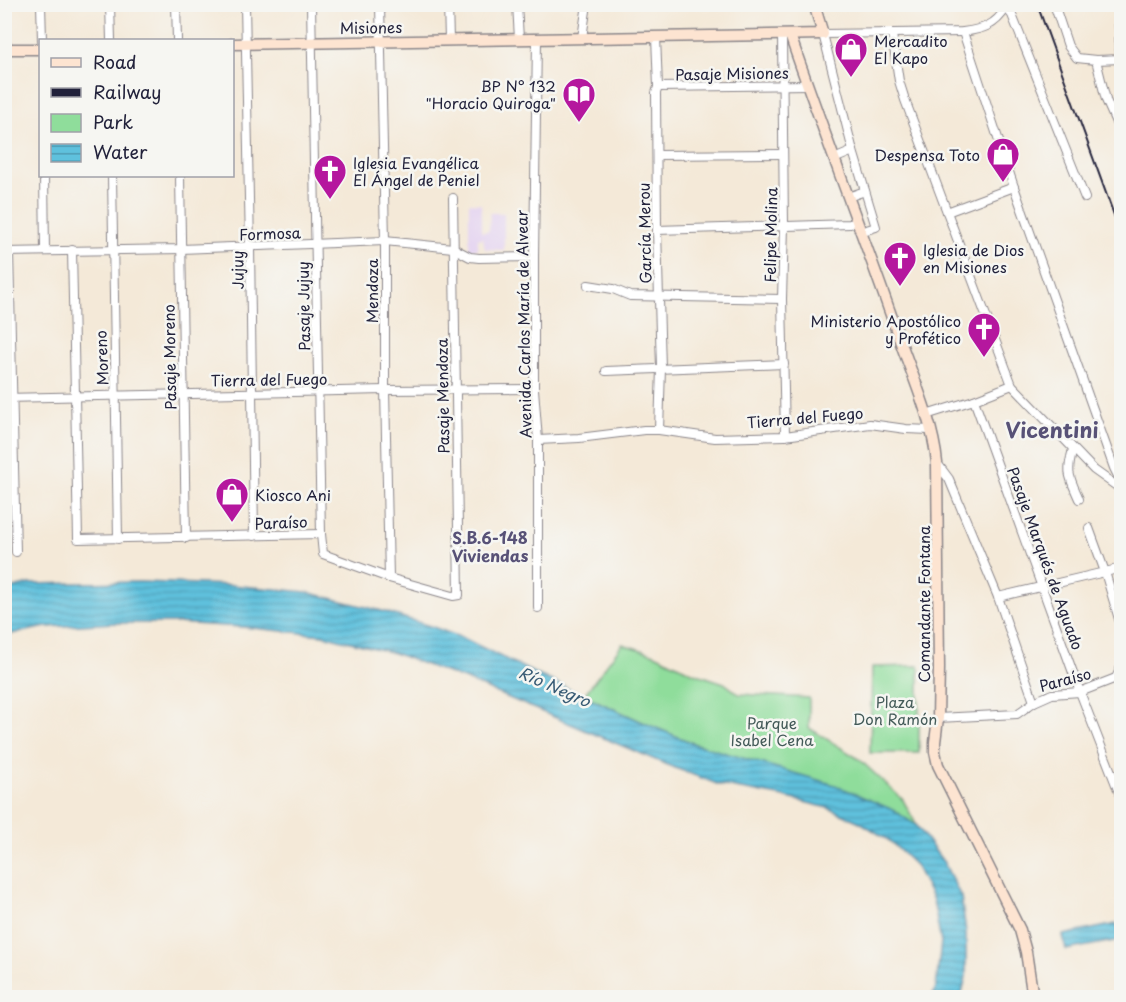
<svg xmlns="http://www.w3.org/2000/svg" width="1126" height="1002" font-family="'Playpen Sans',sans-serif">
<style>
.built{fill:#e4d3f1}
.park{fill:#8fdd9b;stroke:#58806b;stroke-width:1.5}
.water{fill:url(#water-rules);stroke:#40728c;stroke-width:1.5}
.lines{fill:none;stroke-linecap:round;stroke-linejoin:round}
.street-casing{stroke:#8b868a;stroke-width:10}
.secondary-casing{stroke:#8b868a;stroke-width:13}
.street{stroke:#fff;stroke-width:8}
.secondary{stroke:#fde4d1;stroke-width:10}
.rail{stroke:#22223b;stroke-width:2}
.labels{text-anchor:middle;dominant-baseline:central;stroke-width:5;stroke-linejoin:round;paint-order:stroke}
.street-label{font-size:15px;fill:#22223b;stroke:#f6f6f2}
.poi-label{font-size:15px;fill:#22223b;stroke:#f6f6f2;text-anchor:start}
.park-label{font-size:15px;fill:#435a58;stroke:#f6f6f2}
.neighbourhood-label{font-size:16px;font-weight:bold;fill:#585277;stroke:#f6f6f2}
.water-label{font-size:16px;font-style:italic;fill:#375a74;stroke:#f6f6f2}
.district-label{font-size:21px;font-weight:bold;fill:#585277;stroke:#f6f6f2}
</style>
<defs>
<pattern id="water-rules" width="6" height="5" patternUnits="userSpaceOnUse" patternTransform="scale(1.5)"><rect width="6" height="5" fill="#5fc1dd"/><path d="M0 2.5h6" fill="none" stroke="#4e9cb4"/></pattern>
</defs>
<rect width="100%" height="100%" fill="#f6f6f2"/>
<filter id="ink" filterUnits="userSpaceOnUse"><feTurbulence type="fractalNoise" baseFrequency=".0167" numOctaves="2"/><feDisplacementMap in="SourceGraphic" scale="12" xChannelSelector="R" yChannelSelector="G"/><feConvolveMatrix kernelMatrix="1 2 1 2 8 2 1 2 1" color-interpolation-filters="sRGB"/></filter>
<filter id="wash" filterUnits="userSpaceOnUse"><feTurbulence type="fractalNoise" baseFrequency=".008" numOctaves="4" result="noise"/><feDisplacementMap in="SourceGraphic" scale="24" xChannelSelector="R" yChannelSelector="G"/><feGaussianBlur stdDeviation="1.35" result="paint"/><feColorMatrix in="noise" values="0 0 0 0 0 0 0 0 0 0 0 0 0 0 0 0 0 1.4 0 .05"/><feComposite in="paint" operator="in"/></filter>
<g filter="url(#wash)">
<rect width="100%" height="100%" fill="#f4e9d8"/>
<!-- built -->
<path class="built" d="M469,203L481,204V232L489,231L490,213H504V250L485,249L483,238L478,239V249L469,250Z"/>
<!-- park -->
<g class="park">
<path d="M622,644L655,654L694,673L724,683L739,694L809,698V728L859,759L903,800L917,826L893,810L762,764L695,744L649,725L584,695Z"/>
<path d="M919,666V753H870L872,667Z"/>
</g>
<!-- water -->
<g class="water">
<path d="M140,582L231,585L306,592L382,611L433,627L465,639L536,674L649,725L695,744L835,785L893,810L917,826L944,863L961,897L966,932V977L961,997H932L936,987L941,942L933,900L915,865L890,841L860,822L828,808L784,797L720,785L670,766L464,679L394,653L323,635L242,627L177,623H114L46,627L5,635V590L30,584Z"/>
<path d="M1117,924L1120,940L1066,950L1063,935Z"/>
</g>
</g>
<g filter="url(#ink)">
<g class="lines">
<defs>
<g id="street">
<path d="M41,4L42,40"/>
<path d="M110,4L111,40"/>
<path d="M176,4L177,40"/>
<path d="M245,4L250,247L254,536"/>
<path d="M311,4L321,534"/>
<path d="M380,4L385,241V390L389,578"/>
<path d="M448,4L449,40"/>
<path d="M517,4L519,39"/>
<path d="M1054,4L1068,46L1077,58L1096,60L1122,59"/>
<path d="M1118,4L1120,59"/>
<path d="M1005,6L1012,15L1085,198"/>
<path d="M963,32L1014,187L1114,468L1122,484"/>
<path d="M782,34L784,226L782,299L785,436"/>
<path d="M892,34L899,81L905,100L1012,385L1094,470L1122,490"/>
<path d="M656,37L658,87L656,93L657,230L661,368L659,430"/>
<path d="M582,38L587,4"/>
<path d="M537,39L534,257V389L538,440V608"/>
<path d="M1096,60L1106,100L1122,136"/>
<path d="M658,87L807,85"/>
<path d="M657,155L783,154"/>
<path d="M834,159L853,151"/>
<path d="M44,176L45,251"/>
<path d="M112,176L118,539"/>
<path d="M180,176L186,538"/>
<path d="M848,197L865,191"/>
<path d="M947,212L1014,187"/>
<path d="M657,230L850,224L856,222"/>
<path d="M860,232L876,227L853,151L823,34L963,32C983,29 995,26 1006,8"/>
<path d="M72,250L78,539L321,534L323,554L389,578L453,596L459,595L453,198"/>
<path d="M9,251L16,552"/>
<path d="M4,252L181,249L385,241L453,248L470,257L479,258L534,257"/>
<path d="M588,285L613,289L630,296L782,299"/>
<path d="M606,371L784,364"/>
<path d="M4,398L385,390L534,389"/>
<path d="M974,400L1080,692L1122,800"/>
<path d="M926,415L974,400L1012,385"/>
<path d="M538,440L579,438L644,430H659L715,438L785,436L870,424L906,429L930,430"/>
<path d="M1073,449C1066,474 1069,476 1079,499"/>
<path d="M937,463L949,479L998,597L1034,702"/>
<path d="M1089,528L1105,572L1122,629"/>
<path d="M998,597L1122,568"/>
<path d="M938,718L1017,714L1034,702L1052,694L1080,692L1116,678L1122,665"/>
</g>
<g id="secondary">
<path d="M790,35C824,134 862,232 897,332C911,373 933,420 937,463L939,668L938,718L935,742V752L938,765L1020,930L1026,952L1033,998"/>
<path d="M232,44L823,34L814,4"/>
<path d="M4,49H40"/>
</g>
</defs>
<!-- street casing -->
<use href="#street" class="street-casing"/>
<!-- secondary casing -->
<use href="#secondary" class="secondary-casing"/>
<!-- street -->
<use href="#street" class="street"/>
<!-- secondary -->
<use href="#secondary" class="secondary"/>
<!-- rail -->
<path class="rail" d="M1037,4L1122,237"/>
</g>
</g>
<!-- icons -->
<defs>
<symbol id="shop-pin" viewBox="-11 -11 22 30"><path d="M0 17L-7.5 6A9.5 9.5 0 1 1 7.5 6Z" fill="#b5179e" stroke="#f6f6f2"/><path d="M-5-2.5h2.3a2.7 3.5 0 0 1 5.4 0H5L5.5 6h-11ZM-1.5-2.5h3a1.5 2.3 0 0 0-3 0Z" fill="#fff"/></symbol>
<symbol id="library-pin" viewBox="-11 -11 22 30"><path d="M0 17L-7.5 6A9.5 9.5 0 1 1 7.5 6Z" fill="#b5179e" stroke="#f6f6f2"/><path d="M-6-4Q-3-5.5-.7-3.5V5Q-3 3-6 4ZM6-4Q3-5.5 .7-3.5V5Q3 3 6 4Z" fill="#fff"/></symbol>
<symbol id="church-pin" viewBox="-11 -11 22 30"><path d="M0 17L-7.5 6A9.5 9.5 0 1 1 7.5 6Z" fill="#b5179e" stroke="#f6f6f2"/><path d="M-1.2-6h2.4v3.5h3.3v2.4h-3.3V6h-2.4V-.1h-3.3v-2.4h3.3Z" fill="#fff"/></symbol>
</defs>
<g fill-rule="evenodd">
<use href="#shop-pin" x="832" y="30" width="38" height="52"/>
<use href="#library-pin" x="560" y="75" width="38" height="52"/>
<use href="#shop-pin" x="984" y="135" width="38" height="52"/>
<use href="#church-pin" x="311" y="152" width="38" height="52"/>
<use href="#church-pin" x="881" y="239" width="38" height="52"/>
<use href="#church-pin" x="965" y="310" width="38" height="52"/>
<use href="#shop-pin" x="213" y="475" width="38" height="52"/>
</g>
<g class="labels">
<!-- street labels -->
<g class="street-label">
<text transform="translate(371 27) rotate(-1)">Misiones</text>
<text transform="translate(732 73) rotate(-1)">Pasaje Misiones</text>
<text transform="translate(270 233) rotate(-2)">Formosa</text>
<text transform="translate(644 233) rotate(-91)">García Merou</text>
<text transform="translate(770 235) rotate(-89)">Felipe Molina</text>
<text transform="translate(237 270) rotate(-91)">Jujuy</text>
<text transform="translate(371 291) rotate(-90)">Mendoza</text>
<text transform="translate(303 306) rotate(-91)">Pasaje Jujuy</text>
<text transform="translate(523 324) rotate(-91)">Avenida Carlos María de Alvear</text>
<text transform="translate(169 357) rotate(-91)">Pasaje Moreno</text>
<text transform="translate(101 358) rotate(-92)">Moreno</text>
<text transform="translate(269 379) rotate(-1)">Tierra del Fuego</text>
<text transform="translate(442 396) rotate(-91)">Pasaje Mendoza</text>
<text transform="translate(805 417) rotate(-5)">Tierra del Fuego</text>
<text transform="translate(281 522) rotate(-2)">Paraíso</text>
<text transform="translate(1046 558) rotate(70)">Pasaje Marqués de Aguado</text>
<text transform="translate(923 604) rotate(-90)">Comandante Fontana</text>
<text transform="translate(1065 679) rotate(-15)">Paraíso</text>
</g>
<!-- poi labels -->
<g class="poi-label">
<text x="874" y="40">Mercadito<tspan x="874" dy="17">El Kapo</tspan></text>
<text x="556" y="85" text-anchor="end">BP N° 132<tspan x="556" dy="17">"Horacio Quiroga"</tspan></text>
<text x="980" y="154" text-anchor="end">Despensa Toto</text>
<text x="353" y="162">Iglesia Evangélica<tspan x="353" dy="17">El Ángel de Peniel</tspan></text>
<text x="923" y="249">Iglesia de Dios<tspan x="923" dy="17">en Misiones</tspan></text>
<text x="961" y="320" text-anchor="end">Ministerio Apostólico<tspan x="961" dy="17">y Profético</tspan></text>
<text x="255" y="494">Kiosco Ani</text>
</g>
<!-- park labels -->
<g class="park-label">
<text x="895" y="701">Plaza<tspan x="895" dy="17">Don Ramón</tspan></text>
<text x="772" y="722">Parque<tspan x="772" dy="17">Isabel Cena</tspan></text>
</g>
<!-- neighbourhood labels -->
<g class="neighbourhood-label">
<text x="490" y="537">S.B.6-148<tspan x="490" dy="18">Viviendas</tspan></text>
</g>
<!-- water labels -->
<g class="water-label">
<text transform="translate(555 686) rotate(24)">Río Negro</text>
</g>
<!-- district labels -->
<g class="district-label">
<text x="1052" y="429">Vicentini</text>
</g>
</g>
<!-- margin -->
<rect width="1126" height="1002" fill="none" stroke="#f6f6f2" stroke-width="24"/>
<!-- legend -->
<rect x="39" y="39" width="195" height="138" fill="#f6f6f2" stroke="#a1a1a9" stroke-width="1.5"/>
<rect x="51" y="58" width="30" height="9" fill="#fde4d1" stroke="#a1a1a9" stroke-width="1.5"/>
<text x="93" y="69" font-size="18" fill="#22223b">Road</text>
<rect x="51" y="88" width="30" height="9" fill="#22223b" stroke="#a1a1a9" stroke-width="1.5"/>
<text x="93" y="99" font-size="18" fill="#22223b">Railway</text>
<rect x="51" y="114" width="30" height="18" fill="#8fdd9b" stroke="#a1a1a9" stroke-width="1.5"/>
<text x="93" y="129" font-size="18" fill="#22223b">Park</text>
<rect x="51" y="144" width="30" height="18" fill="url(#water-rules)" stroke="#a1a1a9" stroke-width="1.5"/>
<text x="93" y="159" font-size="18" fill="#22223b">Water</text>
</svg>
